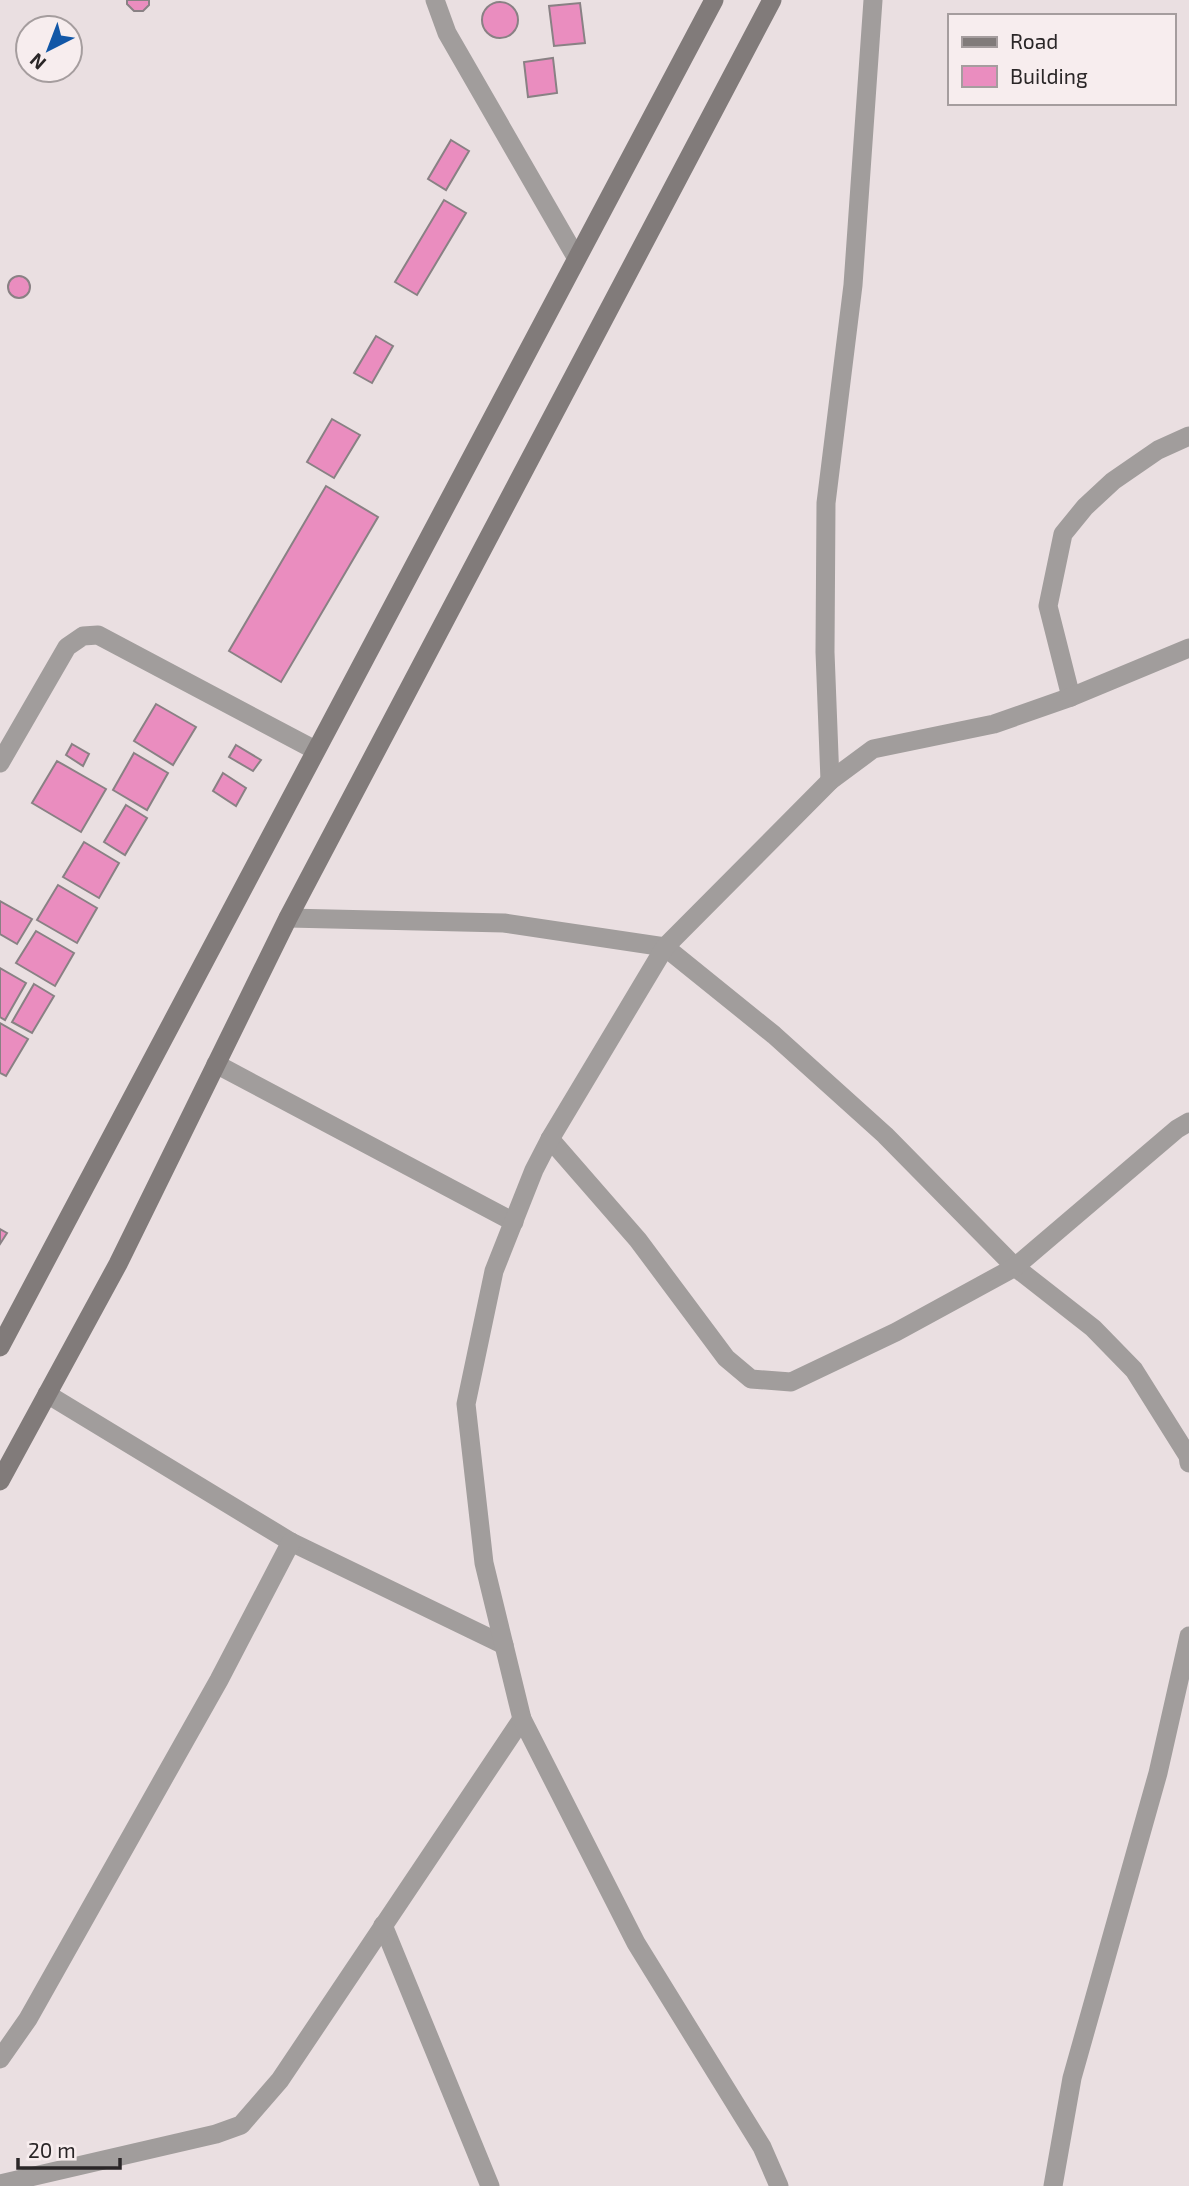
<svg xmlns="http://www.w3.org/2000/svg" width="1189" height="2186" font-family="'Exo 2',sans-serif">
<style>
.building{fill:#ea8dbf;stroke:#898184;stroke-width:2}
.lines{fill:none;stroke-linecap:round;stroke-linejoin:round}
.minor{stroke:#a19d9c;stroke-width:19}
.secondary{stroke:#817b7a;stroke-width:19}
</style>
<rect width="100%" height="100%" fill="#eadfe1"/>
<!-- building -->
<g class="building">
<path d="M127,0H149V5L143,11H134L127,4Z"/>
<circle cx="500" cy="20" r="18"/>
<path d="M580,3L585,43L554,46L549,6Z"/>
<path d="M553,58L557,93L528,97L524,62Z"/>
<path d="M451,140L469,151L446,190L428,179Z"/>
<path d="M444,200L466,213L417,295L395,282Z"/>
<circle cx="19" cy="287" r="11"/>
<path d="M376,336L393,346L372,383L354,373Z"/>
<path d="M332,419L360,435L334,478L307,462Z"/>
<path d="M326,486L378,517L281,682L229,651Z"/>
<path d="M156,704L196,727L173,765L134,741Z"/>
<path d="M72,744L89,754L83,766L66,755Z"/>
<path d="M236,745L261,760L253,771L229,757Z"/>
<path d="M134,753L168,773L147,810L113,790Z"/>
<path d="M57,761L106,789L81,832L32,803Z"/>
<path d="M223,773L246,788L236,806L213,791Z"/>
<path d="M126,805L147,818L125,855L104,842Z"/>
<path d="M84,842L119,863L99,898L63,877Z"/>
<path d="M58,885L97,908L77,943L37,920Z"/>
<path d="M0,901L32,919L17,944L0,934Z"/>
<path d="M36,931L74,953L55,986L16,963Z"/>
<path d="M0,968L26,983L5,1020L0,1017Z"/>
<path d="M34,984L54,996L32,1033L12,1022Z"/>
<path d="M0,1023L28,1039L6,1076L0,1073Z"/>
<path d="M0,1229L7,1233L0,1244Z"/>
</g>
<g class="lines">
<!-- minor -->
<g class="minor">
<path d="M435,0L447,33L576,257"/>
<path d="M1071,697L1048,606L1063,534L1085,507L1113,481L1158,450L1189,436"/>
<path d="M0,763L67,647L83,636L98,635L315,750"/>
<path d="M830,781L825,652L826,503L853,285L873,0"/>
<path d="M288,918L504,923L665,947L774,1035L885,1135L1015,1267L1093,1328L1134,1370L1188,1456L1189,1463"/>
<path d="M216,1064L514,1222"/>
<path d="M550,1139L638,1240L726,1358L751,1379L791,1382L896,1332L1015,1267L1177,1129L1189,1122"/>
<path d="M47,1394L291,1542L504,1645"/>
<path d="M383,1925L490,2186"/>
<path d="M0,2059L28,2019L219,1680L291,1542"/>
<path d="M0,2184L216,2134L241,2125L280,2080L522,1719"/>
<path d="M779,2186L762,2147L636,1943L522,1719L484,1563L466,1404L494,1271L534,1170L550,1139L665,947L830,781L873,749L994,724L1071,697L1189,648"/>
<path d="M1053,2186L1072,2078L1158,1773L1189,1636"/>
</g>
<!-- secondary -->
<g class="secondary">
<path d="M0,1347L714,0"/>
<path d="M0,1481L118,1264L288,918L772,0"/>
</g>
</g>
<!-- legend -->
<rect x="948" y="14" width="228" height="91" fill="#f7edee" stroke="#a59d9e" stroke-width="2"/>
<rect x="962" y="37" width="35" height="10" fill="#817b7a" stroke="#a59d9e" stroke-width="2"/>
<text x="1010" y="49" font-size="21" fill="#2a2627">Road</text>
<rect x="962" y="66" width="35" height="21" fill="#ea8dbf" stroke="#a59d9e" stroke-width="2"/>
<text x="1010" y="84" font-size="21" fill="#2a2627">Building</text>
<!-- north arrow -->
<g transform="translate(49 49) rotate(222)"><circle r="33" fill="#f7edee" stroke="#a59d9e" stroke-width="2"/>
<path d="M0-5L12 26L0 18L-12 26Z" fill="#1257a7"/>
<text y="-10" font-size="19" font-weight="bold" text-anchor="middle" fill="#2a2627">N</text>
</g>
<!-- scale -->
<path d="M18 2158v10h102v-10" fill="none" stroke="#2a2627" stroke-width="3.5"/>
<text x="28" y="2158" font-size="21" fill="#2a2627" stroke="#f7edee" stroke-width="5" paint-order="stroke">20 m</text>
</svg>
